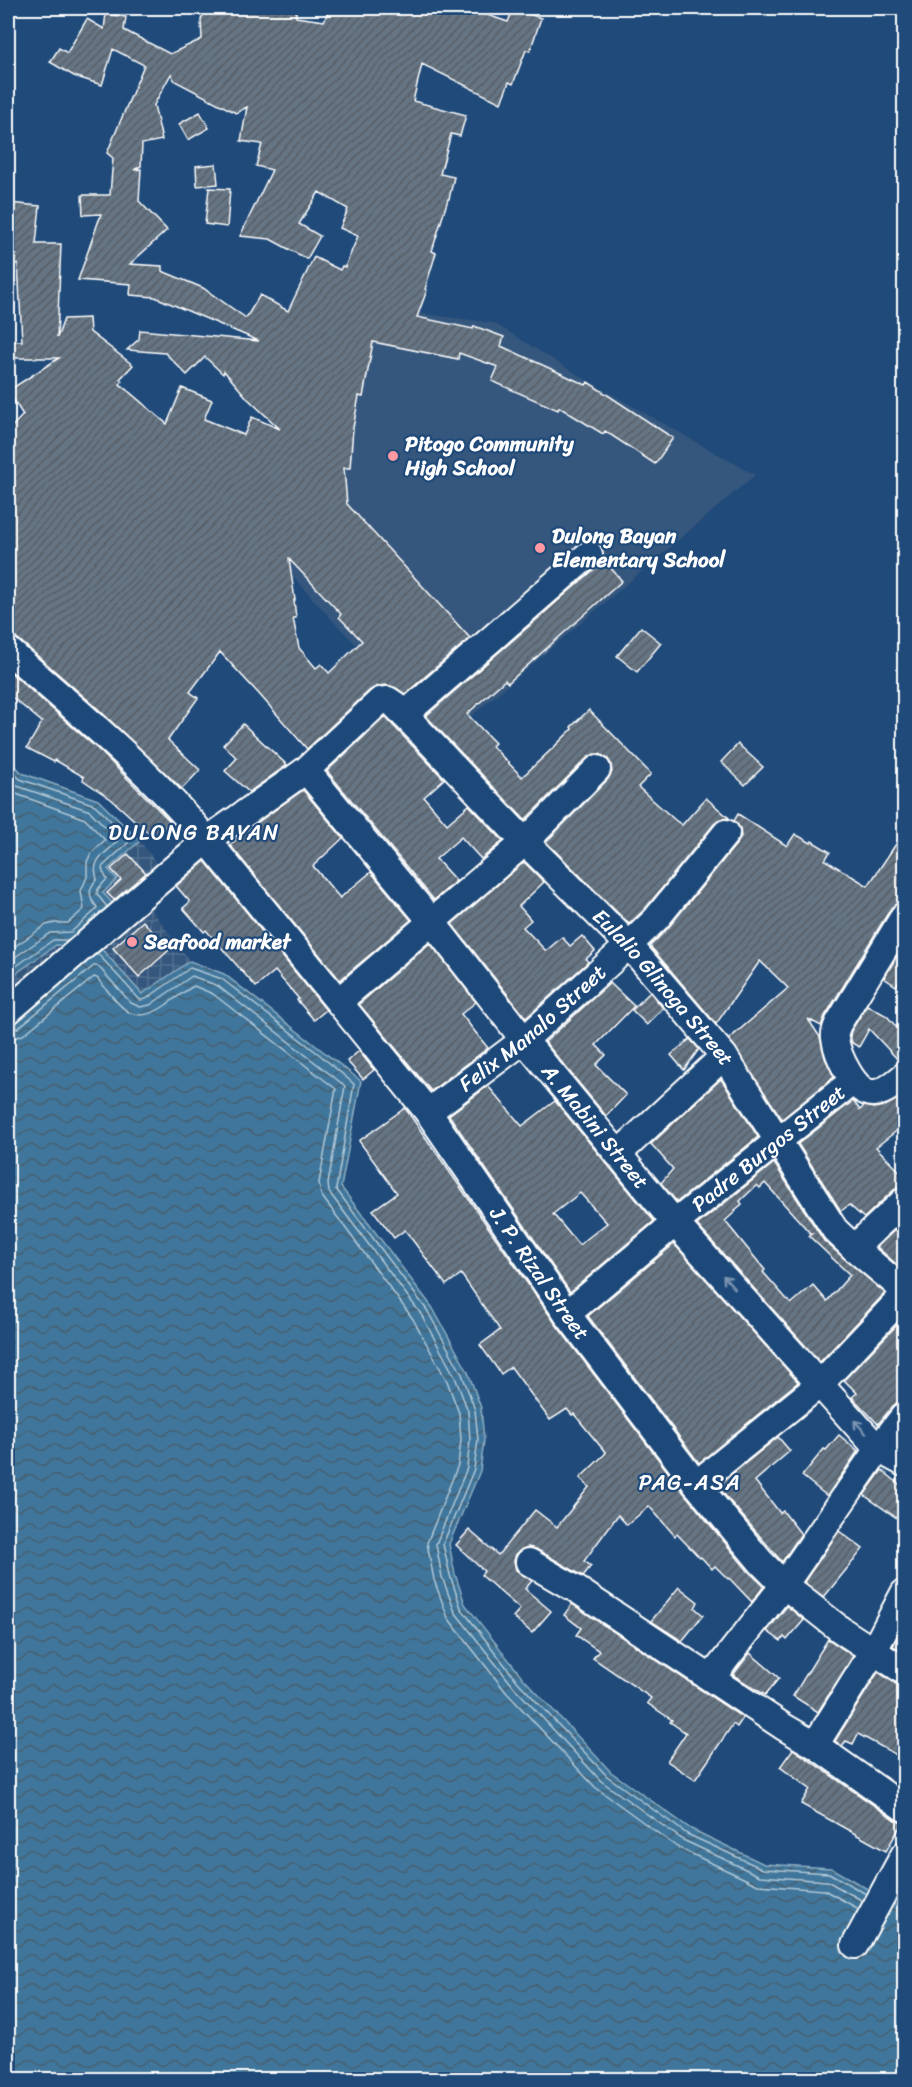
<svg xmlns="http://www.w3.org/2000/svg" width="912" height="2087" font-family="Sriracha,sans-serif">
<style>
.built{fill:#34577d}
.industrial{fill:url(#industrial-grid)}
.water{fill:url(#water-waves);stroke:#8cadc3;stroke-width:1.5}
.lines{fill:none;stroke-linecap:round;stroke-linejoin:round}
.shore{stroke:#b2c8d7;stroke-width:1.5}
.building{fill:url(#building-hatch);stroke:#fff;stroke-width:1.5;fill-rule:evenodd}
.minor-casing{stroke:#fff;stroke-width:30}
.minor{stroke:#1f4a7a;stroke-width:26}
.oneway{stroke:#7992af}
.poi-dot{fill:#ff9aa2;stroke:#1f4a7a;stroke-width:2}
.labels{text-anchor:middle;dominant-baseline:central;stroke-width:4.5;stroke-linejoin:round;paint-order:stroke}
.poi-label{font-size:21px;font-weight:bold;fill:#fff;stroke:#1f4a7a;text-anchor:start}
.street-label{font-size:21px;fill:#fff;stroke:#1f4a7a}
.neighbourhood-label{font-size:22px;letter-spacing:1.5px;fill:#fff;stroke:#1f4a7a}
</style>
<defs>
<pattern id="industrial-grid" width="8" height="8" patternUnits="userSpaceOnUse" patternTransform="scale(1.5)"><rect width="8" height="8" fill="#34577d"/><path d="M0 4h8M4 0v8" fill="none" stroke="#527090"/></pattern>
<pattern id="water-waves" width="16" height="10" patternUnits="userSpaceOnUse" patternTransform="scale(1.5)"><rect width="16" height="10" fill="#3f769b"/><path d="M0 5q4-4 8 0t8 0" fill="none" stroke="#465f70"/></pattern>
<pattern id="building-hatch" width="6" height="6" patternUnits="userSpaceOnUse" patternTransform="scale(1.5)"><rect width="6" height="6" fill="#657484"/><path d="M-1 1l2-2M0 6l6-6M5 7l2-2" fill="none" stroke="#575e65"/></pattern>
</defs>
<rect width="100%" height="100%" fill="#1f4a7a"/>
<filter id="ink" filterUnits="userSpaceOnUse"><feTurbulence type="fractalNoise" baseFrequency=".0167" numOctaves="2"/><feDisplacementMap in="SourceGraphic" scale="12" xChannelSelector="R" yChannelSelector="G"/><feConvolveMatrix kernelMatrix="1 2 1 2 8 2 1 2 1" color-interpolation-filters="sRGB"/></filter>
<g filter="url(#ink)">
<!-- built -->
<path class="built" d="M334,302L494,323L588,381L755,475L447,737L332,620L287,570Z"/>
<!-- industrial -->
<path class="industrial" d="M140,841L174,887L151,909L190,961L142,994H11V977L56,945L118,909L103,893L107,869Z"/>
<!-- water -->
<g class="water">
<path d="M8,758L22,773L98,800L140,841L108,869L117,879L103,893L118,909L75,947L56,945L11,977V994L8,997Z"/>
<path d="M98,945L142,994L190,961L224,974L361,1081L341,1187L432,1307L468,1372L481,1408L484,1440L480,1471L449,1544L455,1574L465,1604L523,1678L611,1772L691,1829L764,1864L831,1868L904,1910V2079L8,2080V1019Z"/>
</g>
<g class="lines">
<!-- shore -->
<g class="shore">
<path d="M8,767L20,779L95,805L129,839L128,843L102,867L103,872L107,879L98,889L97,894L107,907"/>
<path d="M8,778L17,786L90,811L118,840C107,855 90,857 97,879C88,889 88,897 97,907L96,910L71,932L50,933L8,962"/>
<path d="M8,791L85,819L105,840L91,853L87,862V877L81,891L84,909L68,923H55L46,925L8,951"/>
<path d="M95,955H99L140,1000L146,999L190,968L222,979L320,1055L354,1084L336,1189L427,1310L462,1374L475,1410L478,1440L474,1469L443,1544L450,1575L461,1608L518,1682L607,1776L687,1834L763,1869L829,1873L866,1894"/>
<path d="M8,972L53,940H69"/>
<path d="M8,1031L18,1028L95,965L98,966L131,1003L140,1007L150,1005L192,976L218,986L345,1086L328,1184L329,1192L421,1314L455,1377L468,1411L470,1440L467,1468L436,1544L442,1577L455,1612L513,1686L601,1781L683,1840L760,1876L827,1881L863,1901"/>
<path d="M8,1040L23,1035L94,977L97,978C120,1004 130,1030 166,1005C175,999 184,991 194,986L213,994L336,1089L319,1183L321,1195L413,1319L447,1381L459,1413L461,1440L458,1465L427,1543L434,1580L448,1618L506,1692L595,1787L677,1847L758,1885L824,1890L859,1909"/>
</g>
</g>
<!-- building -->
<g class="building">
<path d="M205,8H296V17L324,21L330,8H467L508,22L513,9L541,18L530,51L526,50L513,84L509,82L501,103L422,64L413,101L466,115L460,136L451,134L440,174L454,177L449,199H448L432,251L436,253L425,289L427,290L417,317L473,329L474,326L504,337L501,346L586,385L588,382L673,438L655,464L605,431L603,434L559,407L558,410L492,381L498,367L459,353L458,359L373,342L363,397L359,396L353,428L350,468H344L347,504L470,638L405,694L396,688L387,685L378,686L370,690L307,749L259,694L220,652L190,692L198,698L168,740L200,770L182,789L96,707L18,639L8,635V431L23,415L8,391L59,358H8V341H22L18,264L8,263L9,226L8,225V219L9,203L40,206L36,244H61L57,338L64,319L89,318L90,332L133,365L120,379L122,381L120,384L167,424L182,388L212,400L204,419L244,435L252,417L280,429L248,399L224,371L223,374L205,357L187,375L165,353L127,350L139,339L140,330L259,341L155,297L130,295L131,284L78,280L101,214L83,215L82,195H110L113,158L107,153L144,65L113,49L102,85L74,76L50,62L59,48L67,53L87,19L104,29L106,14L126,17L124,30L170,54L202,39L201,20ZM171,74L175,81L236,113L247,107L241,141L262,144L256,166L272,170L240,236L270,239L307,259L320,236L299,224L319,192L348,209L340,228L358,236L345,267L342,266L340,270L314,257L288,311L260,295L246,318L203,288L162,271V266L130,264L167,230L139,201L141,169L134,170L141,166L142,144L162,140L154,105ZM289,559L341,614L339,617L362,641L329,673L321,664L316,668L299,648L293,618H296L294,600H295Z"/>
<path d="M200,112L209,128L188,140L179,124Z"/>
<path d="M216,164L218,184L197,186L196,166Z"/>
<path d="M209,188L230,189L227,227L205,224Z"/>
<path d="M603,559L622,581L508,683L505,680L467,714L495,743L492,746L522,777L554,747L572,729L571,727L589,710L651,774L638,787L675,820L682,825L706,798L729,818L721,819L714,824L645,909L629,924L546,842L608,779L612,772L611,764L608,759L600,754H594L587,758L525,820L426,716L599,565Z"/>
<path d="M641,627L661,643L637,672L617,656Z"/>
<path d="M8,670L101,752L170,821L154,838L111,799L83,780L84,777L55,760L54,762L27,748L42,722L8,694Z"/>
<path d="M385,717L444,779L424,797L447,824L469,805L503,841L481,859L461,837L436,859L456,881L434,900L327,771Z"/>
<path d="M243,724L287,765L249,792L225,771L237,758L223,745Z"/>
<path d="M738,744L763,767L745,785L721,762Z"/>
<path d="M303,790L343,838L313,866L340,898L371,872L411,920L340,980L230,845L244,832Z"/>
<path d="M738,814L787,846L795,834L811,843L812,841L830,852L825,860L868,886L904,832V901L897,903L891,908L825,1016L821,1026L808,1019L820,1037L825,1058L834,1077L782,1119L729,1039L788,988L760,961L716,1024L650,946L668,928L738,842L741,836L740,828L734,821Z"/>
<path d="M128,854L146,873L114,900L107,893L121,880L111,869Z"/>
<path d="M205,861L326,1010L314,1020L297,1000L299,999L275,971L256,987L206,930L204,932L183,908L190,902L176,886Z"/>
<path d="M524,862L544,882L519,906L531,920L523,927L546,951L562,937L570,946L582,936L595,951L586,959L588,962L526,1018L452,924Z"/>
<path d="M143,921L169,950L139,977L113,948Z"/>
<path d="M430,943L476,1002L461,1014L488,1048L431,1091L359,1004Z"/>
<path d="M904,944V973L896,986L884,978Z"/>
<path d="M610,983L634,1006L596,1045L606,1055L596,1065L626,1095L606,1116L545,1042Z"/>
<path d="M650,992L663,1008L647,1025L632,1010Z"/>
<path d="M867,1005L887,1016L904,1036V1061L900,1062L869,1029L859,1047L852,1043L850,1035L851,1031Z"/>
<path d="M690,1039L699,1049L684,1070L671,1055Z"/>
<path d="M359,1051L374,1070L363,1079L347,1061Z"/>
<path d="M721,1079L758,1137L677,1202L661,1183L673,1169L651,1144Z"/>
<path d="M488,1086L522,1126L555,1101L654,1221L570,1292L449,1115ZM580,1193L607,1223L579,1245L553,1214Z"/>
<path d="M904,1095V1125L876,1147L904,1176V1186L894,1190L864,1218L849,1205L841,1211L798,1144L853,1101L860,1110L864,1106L873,1108L885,1106Z"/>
<path d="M405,1108L555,1323L684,1493L749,1572L764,1586L752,1602L729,1578L728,1579L715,1566L712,1569L701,1557L700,1558L677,1534L675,1536L649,1506L627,1525L618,1515L584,1561L591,1566L583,1576L536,1549L528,1547L522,1549L516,1554L514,1561L516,1570L532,1581L525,1589L551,1611L532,1633L513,1617L520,1609L481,1575L484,1571L456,1545L469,1530L498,1555L535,1510L557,1527L589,1487L580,1478L606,1453L574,1414L572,1415L567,1409L550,1420L511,1367L501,1374L480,1345L500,1330L461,1274L446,1285L405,1230L394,1238L373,1210L397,1193L359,1141Z"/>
<path d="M774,1163L824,1241L885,1293L820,1362L697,1225ZM765,1183L811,1234L813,1232L809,1236L850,1275L827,1301L813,1285L791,1304L763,1272L765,1270L725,1221L736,1211L735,1210L742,1204L740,1201L757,1185L760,1188Z"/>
<path d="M904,1221V1271L877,1247Z"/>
<path d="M674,1244L798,1382L699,1463L588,1316Z"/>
<path d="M898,1324L904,1329V1401L898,1402L893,1406L878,1424L852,1397L857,1393L844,1380Z"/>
<path d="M839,1435L858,1451L827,1496L802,1476L824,1449L826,1450Z"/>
<path d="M778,1437L790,1451L755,1481L780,1513L783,1511L801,1534L782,1562L717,1486Z"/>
<path d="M882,1470L904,1488V1523L864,1495Z"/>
<path d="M839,1531L863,1549L824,1597L804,1582Z"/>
<path d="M679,1587L698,1602L695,1608L703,1615L682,1641L651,1621Z"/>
<path d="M572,1604L743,1718L737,1727L733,1724L695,1780L667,1761L686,1733L670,1722L672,1720L647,1703L651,1698L593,1658L599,1651L576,1635L581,1628L564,1615Z"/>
<path d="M787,1606L804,1620L787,1640L784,1637L781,1641L767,1631Z"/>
<path d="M904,1624V1653L893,1646Z"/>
<path d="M828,1639L853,1656L818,1712L793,1696Z"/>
<path d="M750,1653L779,1678L765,1695L733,1675Z"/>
<path d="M878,1672L896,1684L904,1686V1759L858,1734L853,1744L846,1741L842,1746L835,1741Z"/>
<path d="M793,1749L895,1820L902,1823L886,1851L801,1804L810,1789L780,1767Z"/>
</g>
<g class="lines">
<defs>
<g id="minor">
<path id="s1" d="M8,650C77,711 148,769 207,840L428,1112L567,1314L696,1484L761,1562L784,1585L841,1630L904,1671"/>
<path d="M404,715L589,554"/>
<path id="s2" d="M306,770L432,922L524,1040L675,1223L878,1449L904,1463"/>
<path d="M904,916L838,1024C836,1029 834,1033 835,1038C837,1054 854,1093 872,1093C884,1094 895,1083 904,1076"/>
<path d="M339,1001L525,842L597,769"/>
<path id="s3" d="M8,1011L207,840L306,770L380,701L388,700L394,704L525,842L629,945L724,1056L835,1230L854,1248L904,1290"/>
<path id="s4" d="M428,1112L524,1040L629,945L656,919L726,833"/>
<path d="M618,1154L724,1056"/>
<path d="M854,1248L904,1201"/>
<path id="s5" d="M567,1314L675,1223L853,1081"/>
<path d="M696,1484L820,1384L904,1295"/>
<path d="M529,1562L579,1591L784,1727L815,1745L904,1808"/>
<path d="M711,1678L784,1585L878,1449L904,1416"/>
<path d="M815,1745L873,1652L904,1593"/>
<path d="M855,1945L904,1855"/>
</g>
</defs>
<!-- minor casing -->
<use href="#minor" class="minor-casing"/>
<!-- minor -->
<use href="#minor" class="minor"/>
</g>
<!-- one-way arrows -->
<defs><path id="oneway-shaft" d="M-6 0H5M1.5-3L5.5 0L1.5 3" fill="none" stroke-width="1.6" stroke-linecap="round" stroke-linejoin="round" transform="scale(1.5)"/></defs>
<g class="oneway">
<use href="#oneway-shaft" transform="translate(729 1282) rotate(-132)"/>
<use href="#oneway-shaft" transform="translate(860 1427) rotate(-132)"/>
</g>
</g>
<!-- markers -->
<g class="poi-dot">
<circle cx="393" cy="456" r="6"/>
<circle cx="540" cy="548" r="6"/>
<circle cx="132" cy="942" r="6"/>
</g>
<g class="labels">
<!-- poi labels -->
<g class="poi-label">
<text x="405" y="444">Pitogo Community<tspan x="405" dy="24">High School</tspan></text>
<text x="552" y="536">Dulong Bayan<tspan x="552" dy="24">Elementary School</tspan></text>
<text x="144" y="942">Seafood market</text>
</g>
<!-- street labels -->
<g class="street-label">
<text stroke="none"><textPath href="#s3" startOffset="891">Eulalio Glinoga Street</textPath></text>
<text stroke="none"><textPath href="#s4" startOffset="134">Felix Manalo Street</textPath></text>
<text stroke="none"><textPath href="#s2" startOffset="459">A. Mabini Street</textPath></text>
<text stroke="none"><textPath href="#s5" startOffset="261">Padre Burgos Street</textPath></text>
<text stroke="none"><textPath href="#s1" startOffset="822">J. P. Rizal Street</textPath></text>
</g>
<!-- neighbourhood labels -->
<g class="neighbourhood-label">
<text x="194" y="832">DULONG BAYAN</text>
<text x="690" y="1482">PAG-ASA</text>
</g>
</g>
<!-- margin -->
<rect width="912" height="2087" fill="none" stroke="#1f4a7a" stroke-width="30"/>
<rect x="15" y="15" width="882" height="2057" fill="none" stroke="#fff" stroke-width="2" filter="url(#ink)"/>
</svg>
